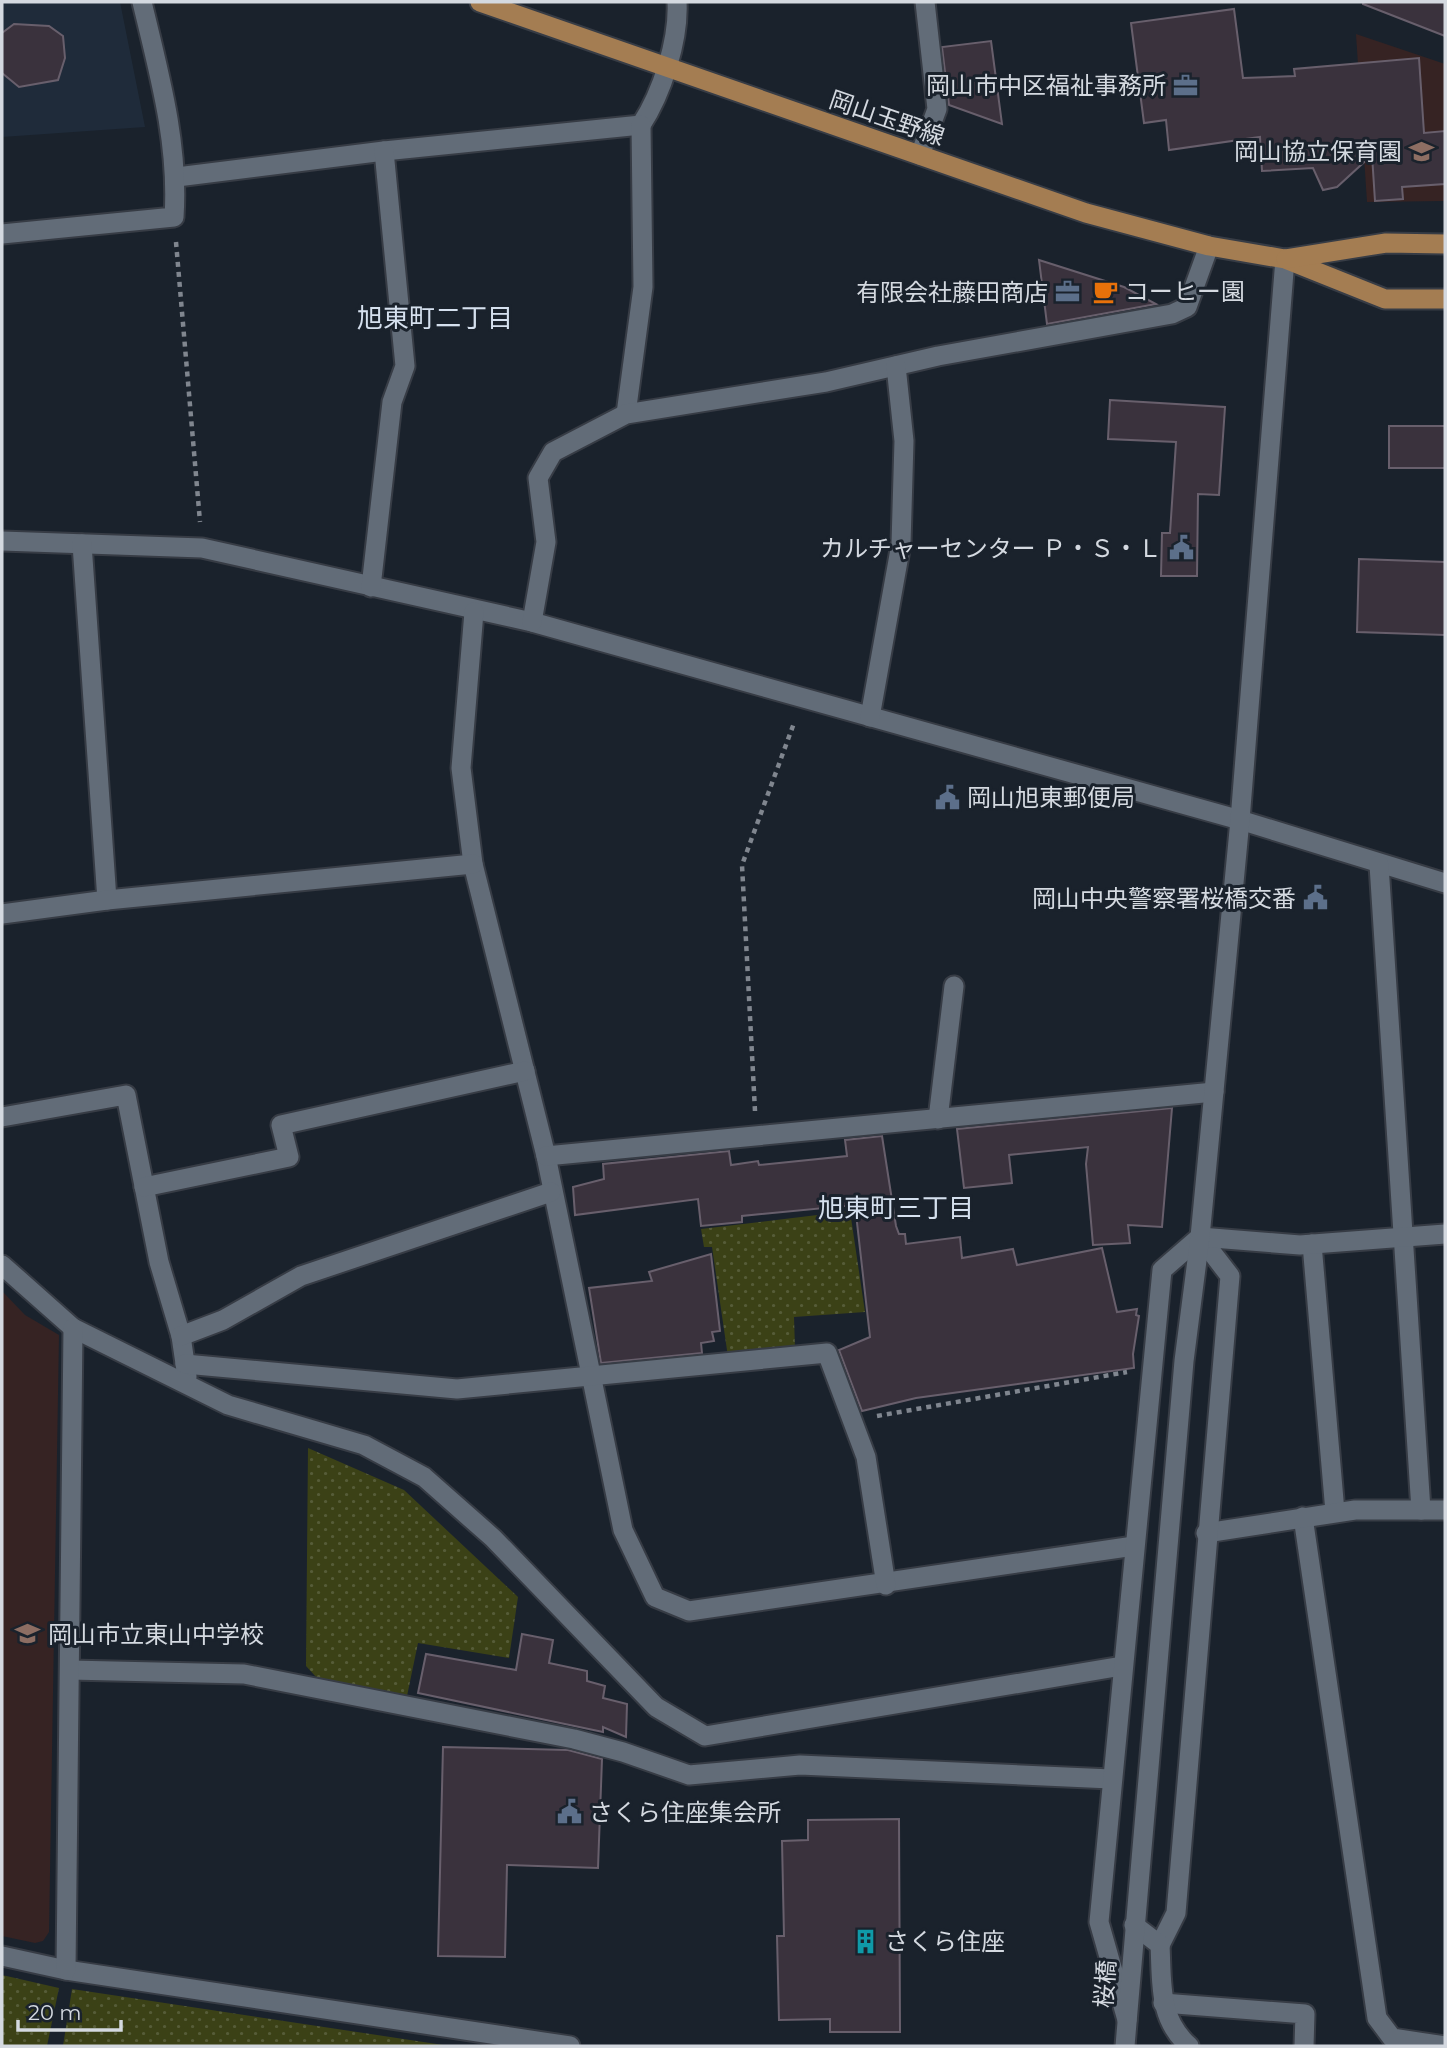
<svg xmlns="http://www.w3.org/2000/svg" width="1447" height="2048" font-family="Montserrat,'Noto Sans JP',sans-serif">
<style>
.built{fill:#1f2b3a}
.education{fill:#362323}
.grass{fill:url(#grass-dots)}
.building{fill:#3a323d;stroke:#685f6c;stroke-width:2}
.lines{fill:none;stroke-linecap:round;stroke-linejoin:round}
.minor-casing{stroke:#373c45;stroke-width:23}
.tertiary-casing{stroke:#373c45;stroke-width:23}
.primary-casing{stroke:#373c45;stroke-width:23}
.path{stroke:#80868f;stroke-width:4.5;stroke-dasharray:5 5;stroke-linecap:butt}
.minor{stroke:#626c78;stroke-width:19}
.tertiary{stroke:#626c78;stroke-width:19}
.primary{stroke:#a47d52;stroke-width:19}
.labels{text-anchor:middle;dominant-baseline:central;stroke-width:6;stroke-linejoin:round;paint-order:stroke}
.poi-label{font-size:24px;fill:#d4d9e0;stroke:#1a222c;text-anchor:end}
.street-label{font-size:24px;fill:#d4d9e0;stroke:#1a222c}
.neighbourhood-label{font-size:26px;fill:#d5e0ee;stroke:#1a222c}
</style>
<defs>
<pattern id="grass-dots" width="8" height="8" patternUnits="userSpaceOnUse" patternTransform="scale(1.75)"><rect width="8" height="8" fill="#3b4116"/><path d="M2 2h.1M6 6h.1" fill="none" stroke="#565c38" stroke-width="1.8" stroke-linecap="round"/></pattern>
</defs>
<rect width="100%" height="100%" fill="#1a222c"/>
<!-- built -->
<path class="built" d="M2,2H120L145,127L2,137Z"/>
<!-- education -->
<g class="education">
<path d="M1356,34L1445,64V201L1367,202Z"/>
<path d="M2,1291L25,1315L59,1335L49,1932L43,1941L35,1943L2,1936Z"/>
</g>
<!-- grass -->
<g class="grass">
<path d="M850,1211L865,1312L794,1317L795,1349L728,1357L712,1247H704L701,1229Z"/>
<path d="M308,1448L404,1490L518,1597L509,1658L418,1643L407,1696L317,1678L306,1666Z"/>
<path d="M2,1975L59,1988L47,2046H2Z"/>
<path d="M72,1989L450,2046H63Z"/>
</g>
<!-- building -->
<g class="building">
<path d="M1363,2H1445V36L1363,4Z"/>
<path d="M1234,9L1243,78L1295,76L1294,69L1419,58L1424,133L1445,131V184L1402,187L1403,199L1375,201L1372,155L1337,187L1323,190L1313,168L1262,171L1260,137L1169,150L1166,120L1144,123L1131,23Z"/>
<path d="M14,24L49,26L63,36L65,58L58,80L19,87L2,73V33Z"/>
<path d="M991,41L1002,124L949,105L942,47Z"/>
<path d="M1039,260L1124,287L1156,304L1047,324Z"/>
<path d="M1110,400L1225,407L1219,495L1198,494L1197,576H1161L1162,533H1170L1176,442L1108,439Z"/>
<rect x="1389" y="426" width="56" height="42"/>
<path d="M1359,559L1445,562V635L1357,632Z"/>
<path d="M1172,1108L1162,1227L1128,1225L1130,1243L1093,1245L1086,1164L1088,1147L1009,1155L1012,1183L964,1188L957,1129Z"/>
<path d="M882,1136L896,1226L899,1234H905L906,1244L960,1237L962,1258L1013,1249L1017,1265L1102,1248L1117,1312L1137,1309L1136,1315L1139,1316L1133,1354L1134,1368L916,1398L862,1411L839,1350L870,1337L855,1205L742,1216V1222L701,1226L698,1199L575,1215L573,1187L604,1179L603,1164L729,1151L731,1165L758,1161L759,1165L847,1156L845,1140Z"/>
<path d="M711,1254L720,1331L712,1332L714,1341L701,1343L702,1353L601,1363L589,1288L652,1281L649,1272Z"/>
<path d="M522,1634L553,1640L549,1663L587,1671V1681L605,1686L603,1698L627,1704L626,1737L603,1727V1732L418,1693L426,1654L516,1670Z"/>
<path d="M443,1747L568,1750L602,1759L598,1868L507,1865L505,1957L438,1956Z"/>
<path d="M899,1819L900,2032H830V2019L779,2020L777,1936H784L782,1841L808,1840V1820Z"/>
</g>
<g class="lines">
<defs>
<g id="minor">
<path d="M920,155L937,109L925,2"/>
<path d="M177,177L384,151L641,125C662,93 679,40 677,2"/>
<path d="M2,234L174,217C179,144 159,73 142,2"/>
<path d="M626,414L643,287L641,125"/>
<path d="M2,541L202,548L532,622L1240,820L1445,883"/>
<path d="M82,544L107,900"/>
<path d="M371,587L392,402L405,366L384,151"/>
<path d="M474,612L461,768L473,864L546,1156L623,1530L655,1597L689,1611L1134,1546"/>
<path d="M532,622L546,542L538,478L553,452L626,414L826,382L938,356L1172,314L1187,307L1209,246"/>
<path d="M870,717L901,544L904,441L896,366"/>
<path d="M1379,865L1421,1510"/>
<path d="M2,914L107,900L473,864"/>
<path d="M2,1117L126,1095L159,1262L181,1336L187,1377"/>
<path d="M938,1119L954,986"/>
<path d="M546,1156L1214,1092"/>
<path d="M144,1187L289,1157L281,1125L525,1071"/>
<path d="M1312,1244L1335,1512"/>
<path d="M2,1265L73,1328L228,1405L364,1445L424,1477L493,1538L656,1707L705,1736L1122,1666"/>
<path d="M181,1336L223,1320L301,1276L551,1192"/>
<path d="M185,1364L457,1389L827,1353L866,1457L886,1585"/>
<path d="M1303,1517L1377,2018L1392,2038L1445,2046"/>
<path d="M1206,1533L1355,1510H1445"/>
<path d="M70,1670L244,1674L574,1739L623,1752L689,1775L800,1765L1111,1779"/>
<path d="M1160,1945L1176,1913L1230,1276L1200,1237"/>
<path d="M2,1956L66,1970L570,2046"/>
<path d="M66,1970L73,1328"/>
<path d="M1163,2003L1305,2014L1304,2046"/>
<path d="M1127,2020L1099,1922L1162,1270L1200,1237L1300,1245L1445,1234"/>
</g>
<g id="tertiary">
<path d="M1134,1925L1160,1945C1162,1982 1158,2019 1189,2046"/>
<path d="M1125,2046L1184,1361L1200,1237L1240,820L1285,259"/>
</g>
<g id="primary">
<path d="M480,2L1086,213L1209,246L1285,259L1385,299H1445"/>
<path d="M1286,259L1386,243L1445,244"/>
</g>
</defs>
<!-- minor casing -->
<use href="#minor" class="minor-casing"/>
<!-- tertiary casing -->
<use href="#tertiary" class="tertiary-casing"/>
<!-- primary casing -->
<use href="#primary" class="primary-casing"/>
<!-- path -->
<g class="path">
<path d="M176,242L200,522"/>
<path d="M755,1111L742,865L794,723"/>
<path d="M877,1416L1127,1372"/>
</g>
<!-- minor -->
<use href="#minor" class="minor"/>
<!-- tertiary -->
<use href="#tertiary" class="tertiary"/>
<!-- primary -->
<use href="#primary" class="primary"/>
</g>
<!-- icons -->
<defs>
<symbol id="office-bare" viewBox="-9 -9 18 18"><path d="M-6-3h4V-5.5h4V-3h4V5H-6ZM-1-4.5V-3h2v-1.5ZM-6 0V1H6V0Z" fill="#5c6f8a" stroke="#1a222c" stroke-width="2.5" paint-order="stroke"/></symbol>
<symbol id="school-bare" viewBox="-9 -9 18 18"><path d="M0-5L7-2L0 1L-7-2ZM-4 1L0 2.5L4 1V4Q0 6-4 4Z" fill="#8d6e63" stroke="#1a222c" stroke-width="2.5" paint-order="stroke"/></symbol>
<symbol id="cafe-bare" viewBox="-9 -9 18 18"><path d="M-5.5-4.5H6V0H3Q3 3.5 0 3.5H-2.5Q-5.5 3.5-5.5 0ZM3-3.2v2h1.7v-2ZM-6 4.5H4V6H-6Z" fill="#e8710a" stroke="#1a222c" stroke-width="2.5" paint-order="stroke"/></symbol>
<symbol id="civic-bare" viewBox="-9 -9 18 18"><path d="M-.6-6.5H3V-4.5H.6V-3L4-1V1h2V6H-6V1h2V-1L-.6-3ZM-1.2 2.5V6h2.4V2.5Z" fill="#5c6f8a" stroke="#1a222c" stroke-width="2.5" paint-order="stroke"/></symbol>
<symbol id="building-bare" viewBox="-9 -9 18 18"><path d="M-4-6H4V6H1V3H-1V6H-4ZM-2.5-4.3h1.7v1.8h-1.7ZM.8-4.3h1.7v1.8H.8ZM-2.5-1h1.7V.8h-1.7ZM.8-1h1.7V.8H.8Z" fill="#0f9aa8" stroke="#1a222c" stroke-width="2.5" paint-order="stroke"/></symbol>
</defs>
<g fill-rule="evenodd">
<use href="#office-bare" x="1168" y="68" width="35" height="35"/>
<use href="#school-bare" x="1404" y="134" width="35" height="35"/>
<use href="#cafe-bare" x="1088" y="274" width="35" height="35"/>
<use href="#office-bare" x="1050" y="274" width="35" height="35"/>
<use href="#civic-bare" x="1164" y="530" width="35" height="35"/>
<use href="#civic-bare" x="930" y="780" width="35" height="35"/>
<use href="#civic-bare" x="1298" y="880" width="35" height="35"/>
<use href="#school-bare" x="10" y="1616" width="35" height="35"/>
<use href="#civic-bare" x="552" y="1794" width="35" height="35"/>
<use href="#building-bare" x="848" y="1924" width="35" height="35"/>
</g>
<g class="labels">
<!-- poi labels -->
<g class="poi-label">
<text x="1166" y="85">岡山市中区福祉事務所</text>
<text x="1402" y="151">岡山協立保育園</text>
<text x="1125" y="291" text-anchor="start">コーヒー園</text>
<text x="1048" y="292">有限会社藤田商店</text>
<text x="1162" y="548">カルチャーセンター Ｐ・Ｓ・Ｌ</text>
<text x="967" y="797" text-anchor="start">岡山旭東郵便局</text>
<text x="1296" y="898">岡山中央警察署桜橋交番</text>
<text x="48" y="1634" text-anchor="start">岡山市立東山中学校</text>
<text x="589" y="1812" text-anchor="start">さくら住座集会所</text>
<text x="885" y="1941" text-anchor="start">さくら住座</text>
</g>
<!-- street labels -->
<g class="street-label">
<text transform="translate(887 118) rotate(19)">岡山玉野線</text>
<text transform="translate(1105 1984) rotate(-86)">桜橋</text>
</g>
<!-- neighbourhood labels -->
<g class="neighbourhood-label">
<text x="435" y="318">旭東町二丁目</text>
<text x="896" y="1208">旭東町三丁目</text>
</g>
</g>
<!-- border -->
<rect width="1447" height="2048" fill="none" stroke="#d4d9e0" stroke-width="7"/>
<!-- scale -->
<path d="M18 2020v10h103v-10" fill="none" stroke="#d4d9e0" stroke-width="3.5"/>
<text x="28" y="2020" font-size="21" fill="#d4d9e0" stroke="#1a222c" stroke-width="5" paint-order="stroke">20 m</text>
</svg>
